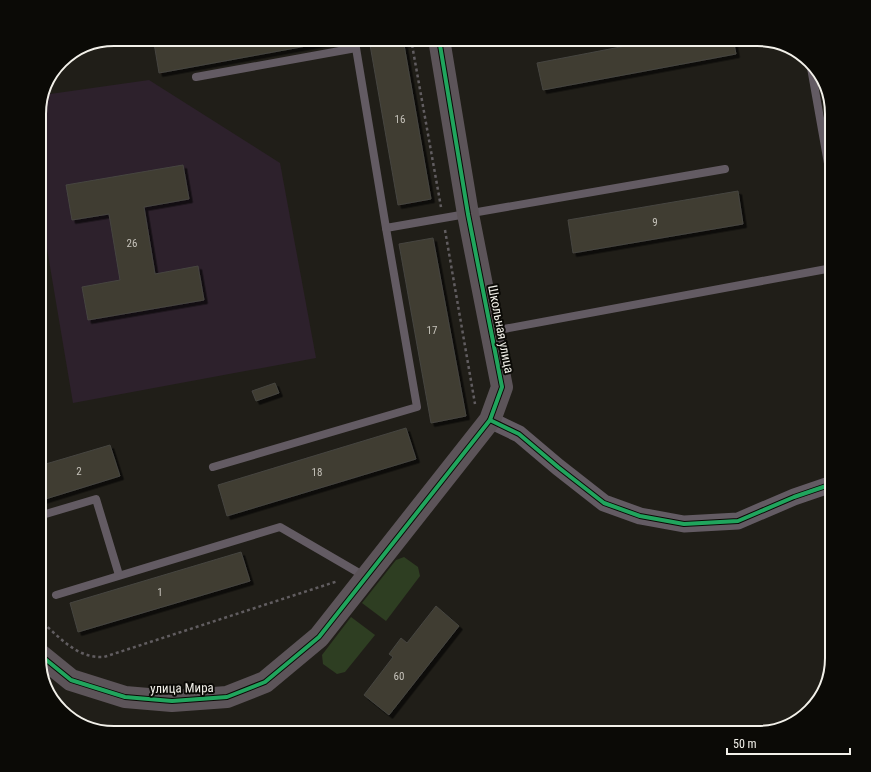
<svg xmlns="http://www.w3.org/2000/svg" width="871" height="772" font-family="'Roboto Condensed',sans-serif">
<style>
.education{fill:#2d212c}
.green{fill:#2e3e22}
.building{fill:#403d32;stroke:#464540;filter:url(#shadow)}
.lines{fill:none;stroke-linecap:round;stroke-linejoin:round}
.path{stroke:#615d60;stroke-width:2.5;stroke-dasharray:3 3;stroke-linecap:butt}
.lane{stroke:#635b63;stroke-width:8}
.street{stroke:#635b63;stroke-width:17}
.secondary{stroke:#5c5459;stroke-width:22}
.cycleway-casing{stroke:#0b0a06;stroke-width:6}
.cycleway{stroke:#20a55d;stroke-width:4}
.labels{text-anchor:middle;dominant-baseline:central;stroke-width:4;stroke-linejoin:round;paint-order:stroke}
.number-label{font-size:11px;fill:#c6c3bb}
.street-label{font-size:13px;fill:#f2f0e9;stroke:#0b0a06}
.rim{fill:none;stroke:#f2f0e9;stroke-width:2}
</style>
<defs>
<filter id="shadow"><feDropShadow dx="3.5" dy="3.5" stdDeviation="0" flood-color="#0009"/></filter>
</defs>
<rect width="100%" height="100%" fill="#201e18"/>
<!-- education -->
<path class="education" d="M149,80L280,163L316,358L73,403L39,201V109L43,95Z"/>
<!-- green -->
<g class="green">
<path d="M404,557L418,567L420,576L386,621L362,603L396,560Z"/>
<path d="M351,617L375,635L345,672L337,674L323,664L322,655Z"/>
</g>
<!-- building -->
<g class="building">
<path d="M176,39H338L339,40L159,73L154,43Z"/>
<path d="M369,39H403L431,199L398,205Z"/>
<path d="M662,39H733L736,54L543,90L537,63Z"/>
<path d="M183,165L189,199L144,207L155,274L198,266L204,300L88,320L82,287L120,280L109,214L72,220L66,185Z"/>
<path d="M738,191L743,224L573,253L568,220Z"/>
<path d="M433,238L466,416L431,423L399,244Z"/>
<path d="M275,383L279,393L256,401L252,391Z"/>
<path d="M406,428L416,459L227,516L218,485Z"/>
<path d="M110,445L120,476L39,501V466Z"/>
<path d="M241,552L250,581L78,632L70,603Z"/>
<path d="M436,606L459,626L389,715L364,695L393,657L389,654L401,638L407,643Z"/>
</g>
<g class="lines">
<!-- path -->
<g class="path">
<path d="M411,39L441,207"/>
<path d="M445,230L475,404"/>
<path d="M39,619C58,636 77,659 104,657L338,581"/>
</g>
<!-- lane -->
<g class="lane">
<path d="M810,62L832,186"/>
<path d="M196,77L356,48L386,228L725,169"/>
<path d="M493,331L832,268"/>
<path d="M213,467L417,407L386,228"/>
<path d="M39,516L96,499L119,575"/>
<path d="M56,595L280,527L366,577"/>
</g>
<!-- street -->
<path class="street" d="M490,420L519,434L558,467L604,503L640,516L684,524L738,521L794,497L832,484"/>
<!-- secondary -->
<path class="secondary" d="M39,654L71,680L125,697L172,701L227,697L265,682L319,637L490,420L502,387L468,214L439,39"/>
<defs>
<g id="cycleway">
<path d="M490,420L519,434L558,467L604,503L640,516L684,524L738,521L794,497L832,484"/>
<path d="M39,654L71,680L125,697L172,701L227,697L265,682L319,637L490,420L502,387L468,214L439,39"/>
</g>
</defs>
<!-- cycleway casing -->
<use href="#cycleway" class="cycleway-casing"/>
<!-- cycleway -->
<use href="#cycleway" class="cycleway"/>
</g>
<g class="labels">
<!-- number labels -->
<g class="number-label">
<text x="400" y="119">16</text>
<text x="655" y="222">9</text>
<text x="132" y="243">26</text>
<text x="432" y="330">17</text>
<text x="79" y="471">2</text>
<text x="317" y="472">18</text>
<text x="160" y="592">1</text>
<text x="399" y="676">60</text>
</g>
<!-- street labels -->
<g class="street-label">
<text transform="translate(501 329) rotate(79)">Школьная улица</text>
<text transform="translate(182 688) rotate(-1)">улица Мира</text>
</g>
</g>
<!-- crop -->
<path d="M0 0H871V772H0ZM114 46H757A68 68 0 0 1 825 114V658A68 68 0 0 1 757 726H114A68 68 0 0 1 46 658V114A68 68 0 0 1 114 46Z" fill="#0b0a06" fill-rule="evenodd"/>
<path class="rim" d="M114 46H757A68 68 0 0 1 825 114V658A68 68 0 0 1 757 726H114A68 68 0 0 1 46 658V114A68 68 0 0 1 114 46Z"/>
<!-- scale -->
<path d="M727 748v6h123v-6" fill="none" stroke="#f2f0e9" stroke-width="2"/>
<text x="733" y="748" font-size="12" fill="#f2f0e9" stroke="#0b0a06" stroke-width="3" paint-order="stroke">50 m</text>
</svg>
